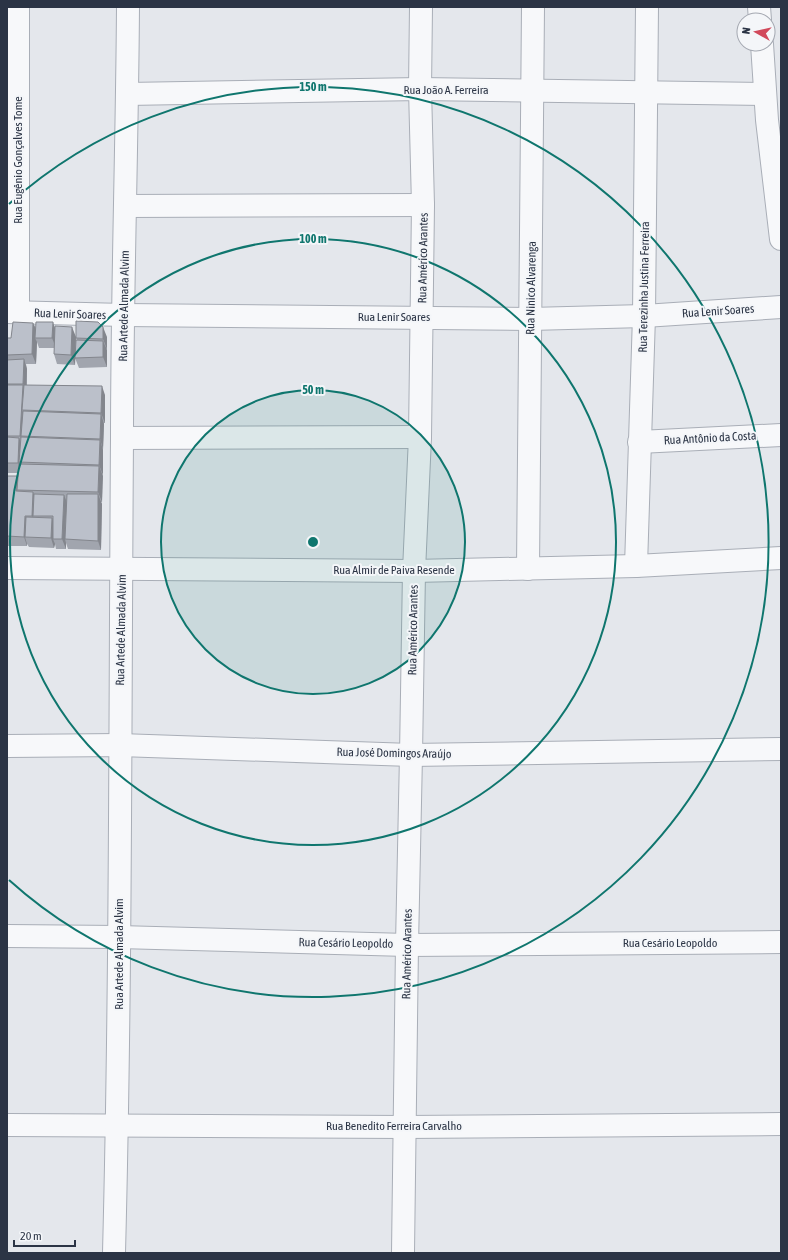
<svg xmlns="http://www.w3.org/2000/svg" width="788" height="1260" font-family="'Asap Condensed',sans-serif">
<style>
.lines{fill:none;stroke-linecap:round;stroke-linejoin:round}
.minor-casing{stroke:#a9aeb7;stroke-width:24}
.tertiary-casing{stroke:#a9aeb7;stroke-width:24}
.minor{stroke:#f7f8fa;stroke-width:22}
.tertiary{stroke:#f7f8fa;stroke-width:22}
.wall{fill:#a1a5ae}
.shaded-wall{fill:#83868d}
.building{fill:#bbc0ca;stroke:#83868d}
.ring{fill:none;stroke:#0f766e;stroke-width:2}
.labels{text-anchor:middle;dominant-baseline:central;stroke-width:4;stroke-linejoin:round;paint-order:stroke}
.street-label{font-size:12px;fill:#2b3445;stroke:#f4f6f9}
.centre{fill:#0f766e;stroke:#f4f6f9;stroke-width:2}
.ring-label{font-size:12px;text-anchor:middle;font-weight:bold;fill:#0f766e;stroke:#f4f6f9;stroke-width:4;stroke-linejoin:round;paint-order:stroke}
</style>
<rect width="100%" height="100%" fill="#e4e7ec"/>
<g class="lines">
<defs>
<g id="minor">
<path d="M18,7V312"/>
<path d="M127,94L420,89L765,94"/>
<path d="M125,206L423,205"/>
<path d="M122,438L420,437"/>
<path d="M639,442L781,435"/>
<path d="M636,566L644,316L647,7"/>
<path d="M7,568L414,571L636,566L781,558"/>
<path d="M528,569L533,7"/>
<path d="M7,746L120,745L411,755L781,749"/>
<path d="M7,936L119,937L407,945L781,942"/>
<path d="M7,1125L405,1127L781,1124"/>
<path d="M114,1253C121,982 120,710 122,439C122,295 127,151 128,7"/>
<path d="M403,1253L407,945L411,755L414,571L420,437L423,205L420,89L421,7"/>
</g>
<g id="tertiary">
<path d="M759,7L760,20"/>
<path d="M762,44L767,120L781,239"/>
<path d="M7,312L124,315L530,319L644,316L781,307"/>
</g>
</defs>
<!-- minor casing -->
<use href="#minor" class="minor-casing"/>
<!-- tertiary casing -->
<use href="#tertiary" class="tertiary-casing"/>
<!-- minor -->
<use href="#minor" class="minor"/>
<!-- tertiary -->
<use href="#tertiary" class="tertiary"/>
</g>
<!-- wall -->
<path class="wall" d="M33,323L36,328L55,327L76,337H107V349H106L107,350V367L79,368L75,358L77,340L76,338L75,365L57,364L54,354V348H39L37,342L36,364H26L27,369V385L105,395V423H104V424L103,449L102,502H101L102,504L101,550L68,549L66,543V549H56L55,544L54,548L29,547L27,544V546H7V476H17L18,479V473H7V338H11Z"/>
<!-- shaded-wall -->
<g class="shaded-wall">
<path d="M53,322L56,332V348L52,338Z"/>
<path d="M33,323L37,332L35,338L37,342L36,364L32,354Z"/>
<path d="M72,327L76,337L75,365L71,355Z"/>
<path d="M103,327L107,337V349L103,339Z"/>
<path d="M103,341L107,350V367L103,357Z"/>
<path d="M24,359L27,369L26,394L23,384Z"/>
<path d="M23,385L27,395L22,410L25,417L21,436L24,443L23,446L20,436Z"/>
<path d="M102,386L105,395V423L101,413Z"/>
<path d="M101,414L104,424L103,449L100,439Z"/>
<path d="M19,438L23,447L19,462L22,469L21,473L18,463Z"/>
<path d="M100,440L103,450V475L99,465Z"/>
<path d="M99,466L103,476L102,502L98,492Z"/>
<path d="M17,476L20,486L17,490L20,497L16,491Z"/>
<path d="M33,492L37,502L33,516L36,523L35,525L32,516Z"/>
<path d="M98,494L102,504L101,550L98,541Z"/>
<path d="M64,495L68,505L65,539L66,543V549L62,539Z"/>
<path d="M25,516L29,525L25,537L27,544V546L24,537Z"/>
<path d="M52,518L55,527L53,539L55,544L54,548L51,538Z"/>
</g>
<!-- building -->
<g class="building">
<path d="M76,321L98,322L103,327V339L76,338Z"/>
<path d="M13,322L33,323L32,354L7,355V338H11Z"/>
<path d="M36,322H53L52,338H35Z"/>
<path d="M55,326L72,327L71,355L54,354Z"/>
<path d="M76,340L103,341V357L75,358Z"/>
<path d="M24,359L23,384H7V360Z"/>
<path d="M7,385H23L20,436H7Z"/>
<path d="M24,385L102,386L101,413L22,410Z"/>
<path d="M23,411L101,414L100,439L21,436Z"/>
<path d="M7,437L19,438L18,463H7Z"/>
<path d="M21,437L100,440L99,465L19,462Z"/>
<path d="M19,464L99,466L98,492L17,490Z"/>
<path d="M7,476H17L16,491L33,492L32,516H25L24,537L7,536Z"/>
<path d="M34,494L64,495L62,539H53V516H33Z"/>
<path d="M67,494H98V541L65,539Z"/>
<path d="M26,517L52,518L51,538L25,537Z"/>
</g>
<!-- distance rings -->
<circle cx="313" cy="542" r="152" fill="#0f766e" fill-opacity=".12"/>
<g class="ring">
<circle cx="313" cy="542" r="152"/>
<circle cx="313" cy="542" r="303"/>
<path d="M9 204A455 455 0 1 1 9 880"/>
</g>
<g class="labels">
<!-- street labels -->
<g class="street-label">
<text x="446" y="90">Rua João A. Ferreira</text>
<text transform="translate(18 160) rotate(-90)">Rua Eugênio Gonçalves Tome</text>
<text transform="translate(423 258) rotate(-89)">Rua Américo Arantes</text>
<text transform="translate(644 287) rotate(-89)">Rua Terezinha Justina Ferreira</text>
<text transform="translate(531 288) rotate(-89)">Rua Ninico Alvarenga</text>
<text transform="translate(124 306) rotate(-89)">Rua Artede Almada Alvim</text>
<text transform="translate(718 311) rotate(-4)">Rua Lenir Soares</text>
<text transform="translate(70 314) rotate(2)">Rua Lenir Soares</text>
<text x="394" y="317">Rua Lenir Soares</text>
<text transform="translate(710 438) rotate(-3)">Rua Antônio da Costa</text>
<text x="394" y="570">Rua Almir de Paiva Resende</text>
<text transform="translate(121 630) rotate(-89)">Rua Artede Almada Alvim</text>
<text transform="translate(413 630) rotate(-89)">Rua Américo Arantes</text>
<text transform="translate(394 753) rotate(1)">Rua José Domingos Araújo</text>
<text transform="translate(346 943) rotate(1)">Rua Cesário Leopoldo</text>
<text x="670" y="943">Rua Cesário Leopoldo</text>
<text transform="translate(119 954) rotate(-90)">Rua Artede Almada Alvim</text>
<text transform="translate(407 954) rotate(-89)">Rua Américo Arantes</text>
<text x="394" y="1126">Rua Benedito Ferreira Carvalho</text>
</g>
</g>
<circle cx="313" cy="542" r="6" class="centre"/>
<g class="ring-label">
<text x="313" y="91">150 m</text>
<text x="313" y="243">100 m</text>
<text x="313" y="394">50 m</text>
</g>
<!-- border -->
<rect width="788" height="1260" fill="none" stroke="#2b3445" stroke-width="16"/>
<!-- north arrow -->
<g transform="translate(756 32) rotate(278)"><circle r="19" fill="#f4f6f9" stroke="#a4a8b1"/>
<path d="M0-3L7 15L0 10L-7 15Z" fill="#d1495b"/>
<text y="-6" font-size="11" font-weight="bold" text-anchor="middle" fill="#2b3445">N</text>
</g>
<!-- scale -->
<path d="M14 1240v6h61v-6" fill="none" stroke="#2b3445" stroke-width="2"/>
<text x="20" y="1240" font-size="12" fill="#2b3445" stroke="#f4f6f9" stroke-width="3" paint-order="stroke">20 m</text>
</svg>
